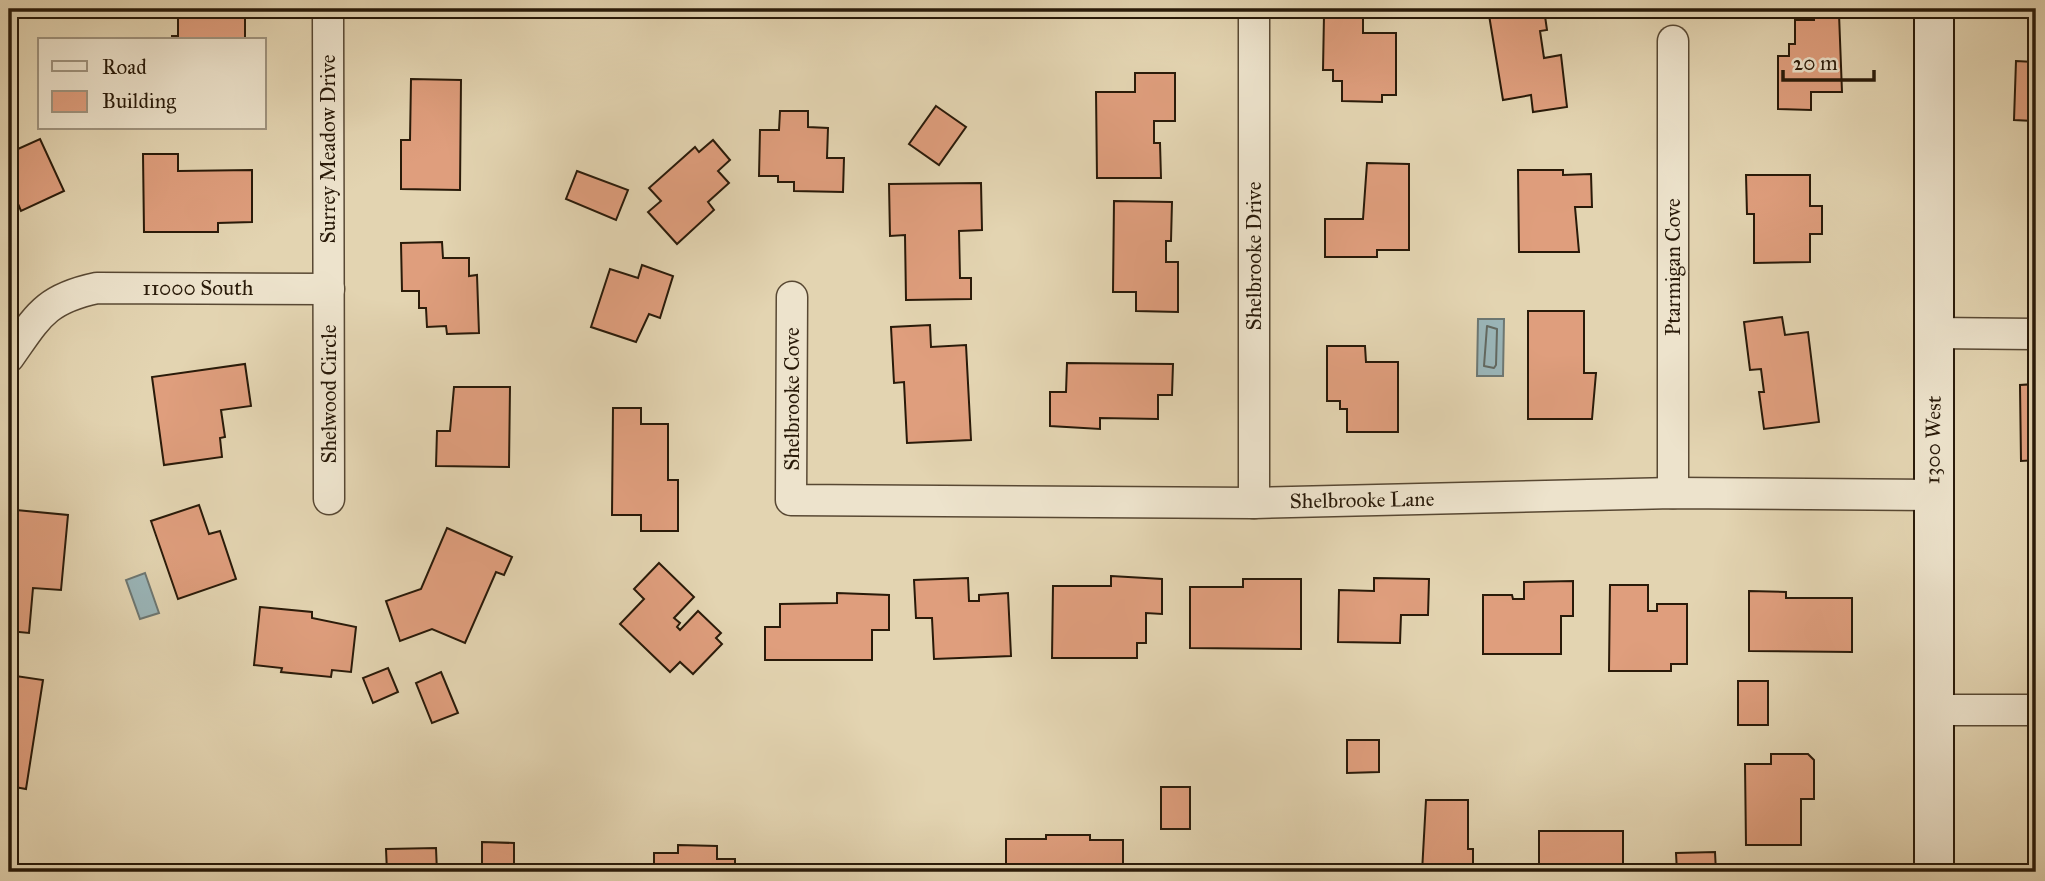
<svg xmlns="http://www.w3.org/2000/svg" width="2045" height="881" font-family="'IM FELL Great Primer',serif">
<style>
.water{fill:#9ab5b8;stroke:#6d7772;stroke-width:2}
.lines{fill:none;stroke-linecap:round;stroke-linejoin:round}
.shore{stroke:#626860;stroke-width:2}
.building{fill:#df9e7d;stroke:#291a09;stroke-width:2}
.street-casing{stroke:#584833;stroke-width:33}
.secondary-casing{stroke:#291a09;stroke-width:42}
.street{stroke:#ede3cc;stroke-width:30}
.secondary{stroke:#ede3cc;stroke-width:38}
.labels{text-anchor:middle;dominant-baseline:central;stroke-width:5;stroke-linejoin:round;paint-order:stroke}
.street-label{font-size:21px;fill:#291a09;stroke:#ede3cc}
</style>
<rect width="100%" height="100%" fill="#e3d4b1"/>
<filter id="stains"><feTurbulence type="fractalNoise" baseFrequency=".00286" numOctaves="4"/><feColorMatrix values="0 0 0 0 .2 0 0 0 0 .09 0 0 0 0 .02 0 0 0 .5 -.17"/></filter>
<radialGradient id="worn" r=".72"><stop offset=".6" stop-color="#630" stop-opacity="0"/><stop offset="1" stop-color="#630" stop-opacity=".3"/></radialGradient>
<!-- water -->
<g class="water">
<path d="M1478,319H1504L1503,376H1477Z"/>
<path d="M145,573L159,613L140,619L126,580Z"/>
</g>
<g class="lines">
<!-- shore -->
<path class="shore" d="M1487,326L1497,329L1496,365L1494,368L1484,366Z"/>
</g>
<!-- building -->
<g class="building">
<path d="M178,9H245V40H172V36H178Z"/>
<path d="M1488,9H1544L1547,30L1540,31L1544,58L1561,55L1567,107L1533,112L1531,95L1503,100Z"/>
<path d="M1814,14H1839L1842,92H1811V110L1778,109V56H1789V44H1795V20H1814Z"/>
<path d="M1324,15H1363V33H1396V95H1382V102L1342,101V81H1333V70H1323Z"/>
<path d="M2016,61L2036,62V121L2014,120Z"/>
<path d="M1135,73H1175V121H1154V143H1160L1161,178H1097L1096,92H1135Z"/>
<path d="M411,79L461,80L460,190L401,189V140H410Z"/>
<path d="M936,106L966,127L939,165L909,144Z"/>
<path d="M780,111H808V127L828,128L827,158H844L843,192L794,191V182H778V176H759L760,130H779Z"/>
<path d="M40,139L64,191L21,211L16,199L9,202V153Z"/>
<path d="M713,140L730,160L718,171L729,183L708,202L714,210L677,244L648,212L661,201L649,188L695,147L699,152Z"/>
<path d="M143,154H178V171L252,170V222L218,223V232H144Z"/>
<path d="M1367,163L1409,164V250H1377V257H1325V219H1363Z"/>
<path d="M1518,170H1563V175L1591,174L1592,207H1575L1579,252H1519Z"/>
<path d="M577,171L628,190L616,220L566,199Z"/>
<path d="M1746,175H1810V206H1822V234H1810V262L1754,263V214H1747Z"/>
<path d="M981,183L982,230L959,231L960,278H971V299L906,300L905,235L890,236L889,184Z"/>
<path d="M1114,201L1172,202L1171,241H1166V262H1178V312L1136,311V292H1113Z"/>
<path d="M442,242L443,258H469V276L477,275L479,333L447,334L446,326L427,327L426,308H419V291H402L401,243Z"/>
<path d="M642,265L673,276L660,318L649,314L636,342L591,327L610,269L638,278Z"/>
<path d="M1528,311H1584V373H1596L1592,419H1528Z"/>
<path d="M1782,317L1785,335L1808,332L1819,422L1764,429L1759,392H1764L1761,369L1750,370L1744,322Z"/>
<path d="M930,325L931,347L966,345L971,440L907,443L904,382L894,383L891,327Z"/>
<path d="M1327,346H1365L1366,362H1398V432H1347V409H1340V401H1327Z"/>
<path d="M1067,363L1173,364L1172,395H1158V419L1100,418V429L1050,426V392H1066Z"/>
<path d="M245,364L251,406L221,410L225,437L220,438L222,457L164,465L152,377Z"/>
<path d="M2036,384V460L2021,461L2020,385Z"/>
<path d="M454,387H510L509,467L436,466L437,431H450Z"/>
<path d="M613,408H641V424H668V480H678V531H641V515H612Z"/>
<path d="M199,505L209,534L220,531L236,579L178,599L151,521Z"/>
<path d="M16,510L68,515L61,590L33,588L29,633L9,631V582Z"/>
<path d="M447,528L512,557L504,575L496,572L465,643L432,629L400,641L386,601L421,589Z"/>
<path d="M659,563L694,597L674,618L680,623L677,627L680,630L698,611L721,633L716,638L722,644L693,674L680,662L670,672L620,624L644,599L634,589Z"/>
<path d="M1111,576L1162,579V614L1146,613V643H1137V658H1052L1053,586H1111Z"/>
<path d="M968,578L969,601H979V595L1008,593L1011,656L934,659L932,618H916L914,580Z"/>
<path d="M1374,578L1429,579L1428,615H1401L1400,643L1338,642L1339,590L1374,591Z"/>
<path d="M1243,579H1301V649L1190,648V587H1243Z"/>
<path d="M1573,581V616H1561V654H1483V595H1512L1513,599H1524V582Z"/>
<path d="M1610,585H1648V611H1657V604H1687V664H1671V671H1609Z"/>
<path d="M1749,591L1786,592V598H1852V652L1749,651Z"/>
<path d="M837,593L889,595V630H872V660H765V627H780V604L837,603Z"/>
<path d="M260,607L312,612V618L356,627L351,672L332,670L331,677L281,672L282,668L254,665Z"/>
<path d="M388,668L398,692L373,703L363,678Z"/>
<path d="M441,672L458,713L432,723L416,683Z"/>
<path d="M9,675L43,680L26,789L9,786Z"/>
<rect x="1738" y="681" width="30" height="44"/>
<path d="M1347,740H1379V772L1347,773Z"/>
<path d="M1771,754H1808L1814,760V799H1801V845H1746L1745,764H1771Z"/>
<rect x="1161" y="787" width="29" height="42"/>
<path d="M1426,800H1468V849H1473V872H1422Z"/>
<path d="M9,831L18,832L14,872H9Z"/>
<rect x="1539" y="831" width="84" height="41"/>
<path d="M1046,835H1090V840H1123V872H1006V839H1046Z"/>
<path d="M482,842L514,843V872H482Z"/>
<path d="M678,845L717,846V859H735V872H654V853H678Z"/>
<path d="M436,848L437,872H387L386,849Z"/>
<path d="M1715,852L1716,872H1677L1676,853Z"/>
</g>
<g class="lines">
<defs>
<g id="street">
<path d="M328,9L329,499"/>
<path d="M1254,9V503"/>
<path d="M1673,41V493"/>
<path d="M792,297L791,500L1254,503L1673,493L1932,495"/>
<path d="M1936,333L2036,334"/>
<path d="M9,357C38,316 45,299 97,288L329,289"/>
<path d="M1934,710H2036"/>
</g>
<path id="secondary" d="M1934,9V872"/>
</defs>
<!-- street casing -->
<use href="#street" class="street-casing"/>
<!-- secondary casing -->
<use href="#secondary" class="secondary-casing"/>
<!-- street -->
<use href="#street" class="street"/>
<!-- secondary -->
<use href="#secondary" class="secondary"/>
</g>
<g class="labels">
<!-- street labels -->
<g class="street-label">
<text transform="translate(328 149) rotate(-90)">Surrey Meadow Drive</text>
<text transform="translate(1254 256) rotate(-90)">Shelbrooke Drive</text>
<text transform="translate(1673 267) rotate(-90)">Ptarmigan Cove</text>
<text x="198" y="288">11000 South</text>
<text transform="translate(329 394) rotate(-90)">Shelwood Circle</text>
<text transform="translate(792 399) rotate(-90)">Shelbrooke Cove</text>
<text transform="translate(1933 440) rotate(-89)">1300 West</text>
<text transform="translate(1362 500) rotate(-1)">Shelbrooke Lane</text>
</g>
</g>
<!-- margin -->
<rect width="2045" height="881" fill="none" stroke="#e3d4b1" stroke-width="35"/>
<rect x="10" y="10" width="2024" height="860" fill="none" stroke="#291a09" stroke-width="3.5"/>
<rect x="18" y="18" width="2010" height="846" fill="none" stroke="#291a09" stroke-width="2"/>
<!-- legend -->
<rect x="38" y="38" width="228" height="91" fill="#ede3cc" stroke="#9f937e" stroke-width="2"/>
<rect x="52" y="61" width="35" height="10" fill="#ede3cc" stroke="#9f937e" stroke-width="2"/>
<text x="102" y="74" font-size="21" fill="#291a09">Road</text>
<rect x="52" y="91" width="35" height="21" fill="#df9e7d" stroke="#9f937e" stroke-width="2"/>
<text x="102" y="108" font-size="21" fill="#291a09">Building</text>
<!-- scale -->
<path d="M1783 70v10h91v-10" fill="none" stroke="#291a09" stroke-width="3.5"/>
<text x="1793" y="70" font-size="21" fill="#291a09" stroke="#ede3cc" stroke-width="5" paint-order="stroke">20 m</text>
<rect width="100%" height="100%" filter="url(#stains)"/>
<rect width="100%" height="100%" fill="url(#worn)"/>
</svg>
